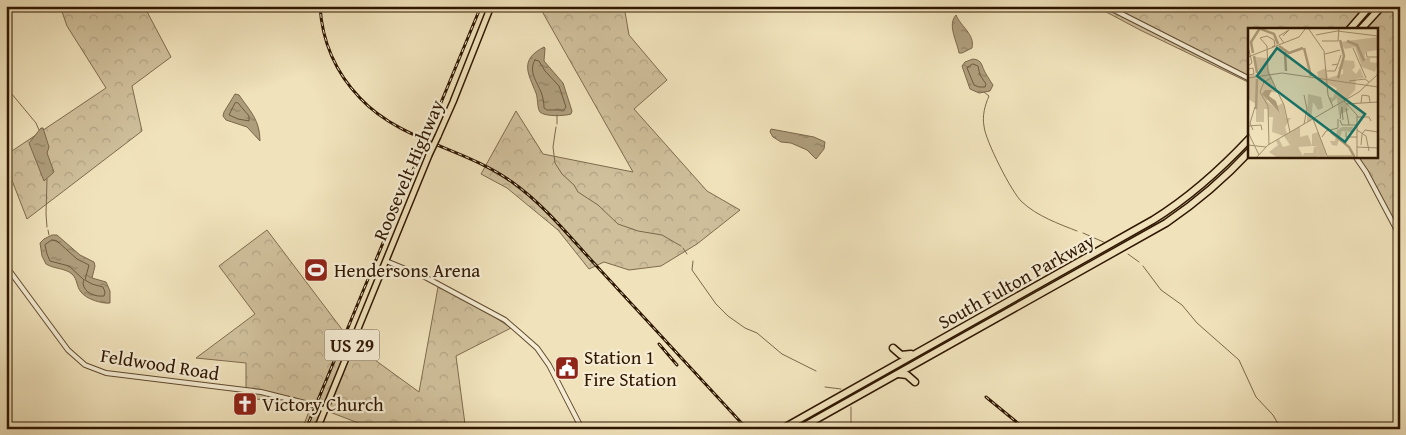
<svg xmlns="http://www.w3.org/2000/svg" width="1406" height="435" font-family="'Gentium Book Plus',serif">
<style>
.forest{fill:url(#forest-crowns);stroke:#7f6b4e}
.water{fill:url(#water-ripples);stroke:#7b674a}
.lines{fill:none;stroke-linecap:round;stroke-linejoin:round}
.shore{stroke:#6e5a3e;stroke-width:1}
.stream{stroke:#7b674a;stroke-width:1}
.minor-casing{stroke:#5f4a2f;stroke-width:6}
.major-casing{stroke:#2f1700;stroke-width:8}
.highway-casing{stroke:#2f1700;stroke-width:9}
.minor{stroke:#f5ecd3;stroke-width:4}
.major{stroke:#f0e2bb;stroke-width:5}
.highway{stroke:#f0e2bb;stroke-width:6}
.rail-casing{stroke:#2f1700;stroke-width:3}
.rail{stroke:#f5ecd3;stroke-width:1;stroke-dasharray:4;stroke-linecap:butt}
.major-bridge-casing{stroke:#2f1700;stroke-width:8;stroke-linecap:butt}
.major-bridge{stroke:#f0e2bb;stroke-width:5}
.labels{text-anchor:middle;dominant-baseline:central;stroke-width:4.5;stroke-linejoin:round;paint-order:stroke}
.shield{fill:#f5ecd3;stroke:#6a573f;stroke-width:1}
.shield-label{font-size:18px;font-weight:bold;fill:#2f1700}
.street-label{font-size:19px;fill:#2f1700;stroke:#f5ecd3}
.poi-label{font-size:19px;fill:#2f1700;stroke:#f5ecd3;text-anchor:start}
.inset-river{fill:none;stroke:#ae9d7b;stroke-width:2.5}
.inset-road{fill:none;stroke:#a39170;stroke-width:1}
.view{fill:#0f766e;fill-opacity:0.15;stroke:#0f766e;stroke-width:2.5}
.inset-edge{fill:none;stroke:#2f1700;stroke-width:2.5}
</style>
<defs>
<pattern id="forest-crowns" width="20" height="18" patternUnits="userSpaceOnUse" patternTransform="scale(1.25)"><rect width="20" height="18" fill="#cfbf9b"/><path d="M2 6a3 3 0 1 1 6 0M12 15a3 3 0 1 1 6 0" fill="none" stroke="#b2a384"/></pattern>
<pattern id="water-ripples" width="26" height="14" patternUnits="userSpaceOnUse" patternTransform="scale(1.25)"><rect width="26" height="14" fill="#ae9d7b"/><path d="M2 4q2-2 4 0t4 0M15 11q2-2 4 0t4 0" fill="none" stroke="#8e7f62"/></pattern>
</defs>
<rect width="100%" height="100%" fill="#f0e2bb"/>
<filter id="stains"><feTurbulence type="fractalNoise" baseFrequency=".004" numOctaves="4"/><feColorMatrix values="0 0 0 0 .2 0 0 0 0 .09 0 0 0 0 .02 0 0 0 .5 -.17"/></filter>
<radialGradient id="worn" r=".72"><stop offset=".6" stop-color="#630" stop-opacity="0"/><stop offset="1" stop-color="#630" stop-opacity=".3"/></radialGradient>
<!-- forest -->
<g class="forest">
<path d="M60,6H144L171,57L132,86L142,131L27,219L6,165V155L106,88L67,26Z"/>
<path d="M539,6H624L629,35L667,80L634,109L707,191L740,210L697,244L661,266L629,270L604,262L589,269L558,230L507,188L481,174L516,111L543,154L633,172Z"/>
<path d="M1095,6H1400V234L1355,156H1377V29H1250V83L1140,30Z"/>
<path d="M267,230L353,344L419,392L438,287L477,305L511,328L456,356L465,424L462,429H369V427L327,411L319,429H302L310,409L246,397V363L196,358L255,314L219,266Z"/>
</g>
<!-- water -->
<g class="water">
<path d="M956,15C961,27 975,34 972,48L962,53H959C957,41 947,25 956,15Z"/>
<path d="M544,47L545,48L544,61L563,83L572,111L571,114C565,116 545,117 540,112C537,108 538,98 536,93C528,73 519,60 544,47Z"/>
<path d="M973,59C983,60 981,66 986,74C988,77 990,81 993,85L990,91L979,93L970,89L962,66L965,62Z"/>
<path d="M235,94L239,95C250,111 260,120 260,141L247,127L226,120L223,116L224,112Z"/>
<path d="M41,128H43L49,147L47,153L54,172L44,181L29,143Z"/>
<path d="M771,129L814,137L825,142L824,149L816,159L807,150L791,143L781,142L773,137L770,132Z"/>
<path d="M52,235H57L80,255L94,262L95,266L92,278L106,282L110,291V303C102,304 86,299 81,292C76,286 78,280 72,274C65,268 54,269 46,264L42,256L40,243L44,239Z"/>
</g>
<g class="lines">
<!-- shore -->
<g class="shore">
<path d="M535,60L539,61L545,71L559,86L566,107L564,110H547L544,108C544,103 543,97 541,92C537,82 528,71 535,60Z"/>
<path d="M973,64L978,66L980,75L986,84L985,87H979L974,85L967,68Z"/>
<path d="M238,103L249,116V121L238,119L229,115L235,103Z"/>
<path d="M52,240L57,241L77,259L89,265L85,280L92,284L103,287L105,292L104,296C95,297 84,293 83,283L84,280L69,266L50,261L47,254L45,245Z"/>
</g>
<!-- stream -->
<g class="stream">
<path d="M1394,6L1395,13L1400,20"/>
<path d="M6,79L11,93L36,123L39,130"/>
<path d="M984,92L989,96C985,105 982,116 984,126C985,140 1012,193 1022,202C1037,216 1059,224 1077,231"/>
<path d="M557,124V115"/>
<path d="M556,127L553,147L555,163L562,174L574,185L578,192L598,205L618,224L638,231L662,235L681,246"/>
<path d="M47,227L46,214L47,179"/>
<path d="M48,230L49,235"/>
<path d="M1083,233L1108,244"/>
<path d="M683,248L687,254"/>
<path d="M1128,254L1139,262"/>
<path d="M693,261L692,270L716,304L728,316L745,328L757,333L782,354L816,371"/>
<path d="M1143,266L1161,290L1182,305L1197,323L1239,360L1256,397L1273,415L1281,429"/>
<path d="M825,387L841,389"/>
<path d="M851,407V423L853,429"/>
</g>
<defs>
<g id="minor">
<path d="M1106,6L1250,79"/>
<path d="M1355,156L1366,172L1400,236"/>
<path d="M386,261L425,277L505,320L520,333L537,348L549,365L582,429"/>
<path d="M6,266L68,350L85,365L106,373L261,392L313,405L325,410"/>
</g>
<g id="major">
<path d="M438,136L453,102L491,6"/>
<path d="M317,429L429,155"/>
</g>
<g id="highway">
<path d="M1350,29L1370,6"/>
<path d="M1361,29L1382,6"/>
<path d="M893,348L901,355L911,354"/>
<path d="M899,374L907,375L915,382"/>
<path d="M782,429L1153,220C1190,197 1220,170 1250,138"/>
<path d="M799,429L1166,223C1197,202 1224,179 1250,151"/>
</g>
</defs>
<!-- minor casing -->
<use href="#minor" class="minor-casing"/>
<!-- major casing -->
<use href="#major" class="major-casing"/>
<!-- highway casing -->
<use href="#highway" class="highway-casing"/>
<!-- minor -->
<use href="#minor" class="minor"/>
<!-- major -->
<use href="#major" class="major"/>
<!-- highway -->
<use href="#highway" class="highway"/>
<defs>
<g id="rail">
<path d="M320,6C322,41 336,73 360,98C400,141 465,148 512,182C546,206 574,242 603,273C651,325 699,377 747,429"/>
<path d="M659,344L677,365"/>
<path d="M986,397L1025,429"/>
<path d="M306,429L481,6"/>
</g>
</defs>
<!-- rail casing -->
<use href="#rail" class="rail-casing"/>
<!-- rail -->
<use href="#rail" class="rail"/>
<defs>
<path id="major-bridge" d="M429,155L438,136"/>
</defs>
<!-- major-bridge casing -->
<use href="#major-bridge" class="major-bridge-casing"/>
<!-- major-bridge -->
<use href="#major-bridge" class="major-bridge"/>
</g>
<!-- icons -->
<defs>
<symbol id="stadium-square" viewBox="-11 -11 22 22"><rect x="-9" y="-9" width="18" height="18" rx="4" fill="#8f2418" stroke="#f5ecd3"/><path d="M0-5a6.5 5 0 1 0 0 10a6.5 5 0 1 0 0-10ZM-3.5-1.8h7v3.6h-7Z" fill="#fff"/></symbol>
<symbol id="civic-square" viewBox="-11 -11 22 22"><rect x="-9" y="-9" width="18" height="18" rx="4" fill="#8f2418" stroke="#f5ecd3"/><path d="M-.6-6.5H3V-4.5H.6V-3L4-1V1h2V6H-6V1h2V-1L-.6-3ZM-1.2 2.5V6h2.4V2.5Z" fill="#fff"/></symbol>
<symbol id="church-square" viewBox="-11 -11 22 22"><rect x="-9" y="-9" width="18" height="18" rx="4" fill="#8f2418" stroke="#f5ecd3"/><path d="M-1.2-6h2.4v3.5h3.3v2.4h-3.3V6h-2.4V-.1h-3.3v-2.4h3.3Z" fill="#fff"/></symbol>
</defs>
<g fill-rule="evenodd">
<use href="#stadium-square" x="302" y="256" width="28" height="28"/>
<use href="#civic-square" x="553" y="354" width="28" height="28"/>
<use href="#church-square" x="231" y="390" width="28" height="28"/>
</g>
<g class="labels">
<!-- shield labels -->
<rect class="shield" x="324.5" y="329.5" width="55" height="31" rx="4"/>
<g class="shield-label">
<text x="352" y="345">US 29</text>
</g>
<!-- street labels -->
<g class="street-label">
<text transform="translate(408 170) rotate(-67)">Roosevelt Highway</text>
<text transform="translate(1016 281) rotate(-29)">South Fulton Parkway</text>
<text transform="translate(160 364) rotate(9)">Feldwood Road</text>
</g>
<!-- poi labels -->
<g class="poi-label">
<text x="334" y="270">Hendersons Arena</text>
<text x="584" y="357">Station 1<tspan x="584" dy="22">Fire Station</tspan></text>
<text x="262" y="404">Victory Church</text>
</g>
</g>
<!-- overview -->
<g transform="translate(1248 28)">
<rect width="130" height="130" fill="#f0e2bb"/>
<path d="M130,9V22L117,24V30H122V34L130,35L127,44L114,39L107,19L97,21L92,14ZM6,29L20,30V40L30,65L19,63V73L33,85L29,78L35,75L38,90H43L37,99L39,106L52,98V109L60,107L64,118L50,119L55,128L56,125H65L66,119L70,118L69,128L73,130H30L21,124L30,117L28,113L31,111L35,119L42,117L36,108L24,104L25,89H20V81H16V94H8V76L0,71V48L9,46ZM95,32L106,33L107,39L104,42L108,46L112,40L116,50L108,51L107,62L97,73L101,82L91,87L89,70L83,75L80,69L85,70L89,60L71,52L69,44L78,40L80,50L95,46V41H90ZM60,66L73,69L75,80L70,82L65,74L63,92L59,94ZM94,99H105L104,104L94,103L89,118L84,117L82,113H87L89,102Z" fill="#cfbf9b"/>
<path d="M70,104L79,127L76,130L69,128L70,118H64V106Z" fill="#cfbf9b"/>
<path d="M17,62H24L21,68L28,73L32,85L14,66Z" fill="#ae9d7b"/>
<path class="inset-river" d="M13,1L26,6L30,16M99,13L109,17L116,33M31,18L41,25L55,20M56,20L63,48M37,24L38,43M5,25L3,14L12,0M6,28L9,45M90,50L96,28L92,12M8,81L9,51M83,104L101,119L107,130"/>
<path class="inset-road" d="M60,0L76,23L80,67L85,79M68,7L89,3L130,8M35,8L41,2L31,8L36,15M12,10L19,18L20,44L36,77L42,104M12,10L19,8L26,12L27,17L24,19M74,13H90L91,0M0,18L4,35L0,38M105,20L118,50M118,24L119,29H130M77,26L92,22M0,29L51,9L58,0M84,37L90,36L93,27M0,41L5,40L6,46L0,47M79,43H87L90,36M0,50L34,45L130,59M101,53L117,51L121,54M96,73L109,87V130M113,75L114,67L121,68L122,74M98,76L130,74M98,80L101,97M109,89H121L123,93M65,91L80,130M92,91L94,79L95,92M92,92L94,97H109M56,96L59,81L56,67M0,98L13,97L14,102M5,102L2,95L7,79M109,102L118,108L121,123M0,104L11,127M98,104V109H109M74,109L78,103L90,100V91M0,117L18,119M21,117L20,78L12,64L16,54L23,50M113,117L114,106L117,102L130,104M109,119L130,120M80,128H104M8,130L20,117L111,64L130,46"/>
<path class="view" d="M29,20L117,86L97,114L9,48Z"/>
<rect width="130" height="130" class="inset-edge"/>
</g>
<!-- margin -->
<rect width="1406" height="435" fill="none" stroke="#f0e2bb" stroke-width="25"/>
<rect x="8" y="8" width="1391" height="420" fill="none" stroke="#2f1700" stroke-width="2.5"/>
<rect x="12" y="12" width="1381" height="410" fill="none" stroke="#2f1700"/>
<rect width="100%" height="100%" filter="url(#stains)"/>
<rect width="100%" height="100%" fill="url(#worn)"/>
</svg>
